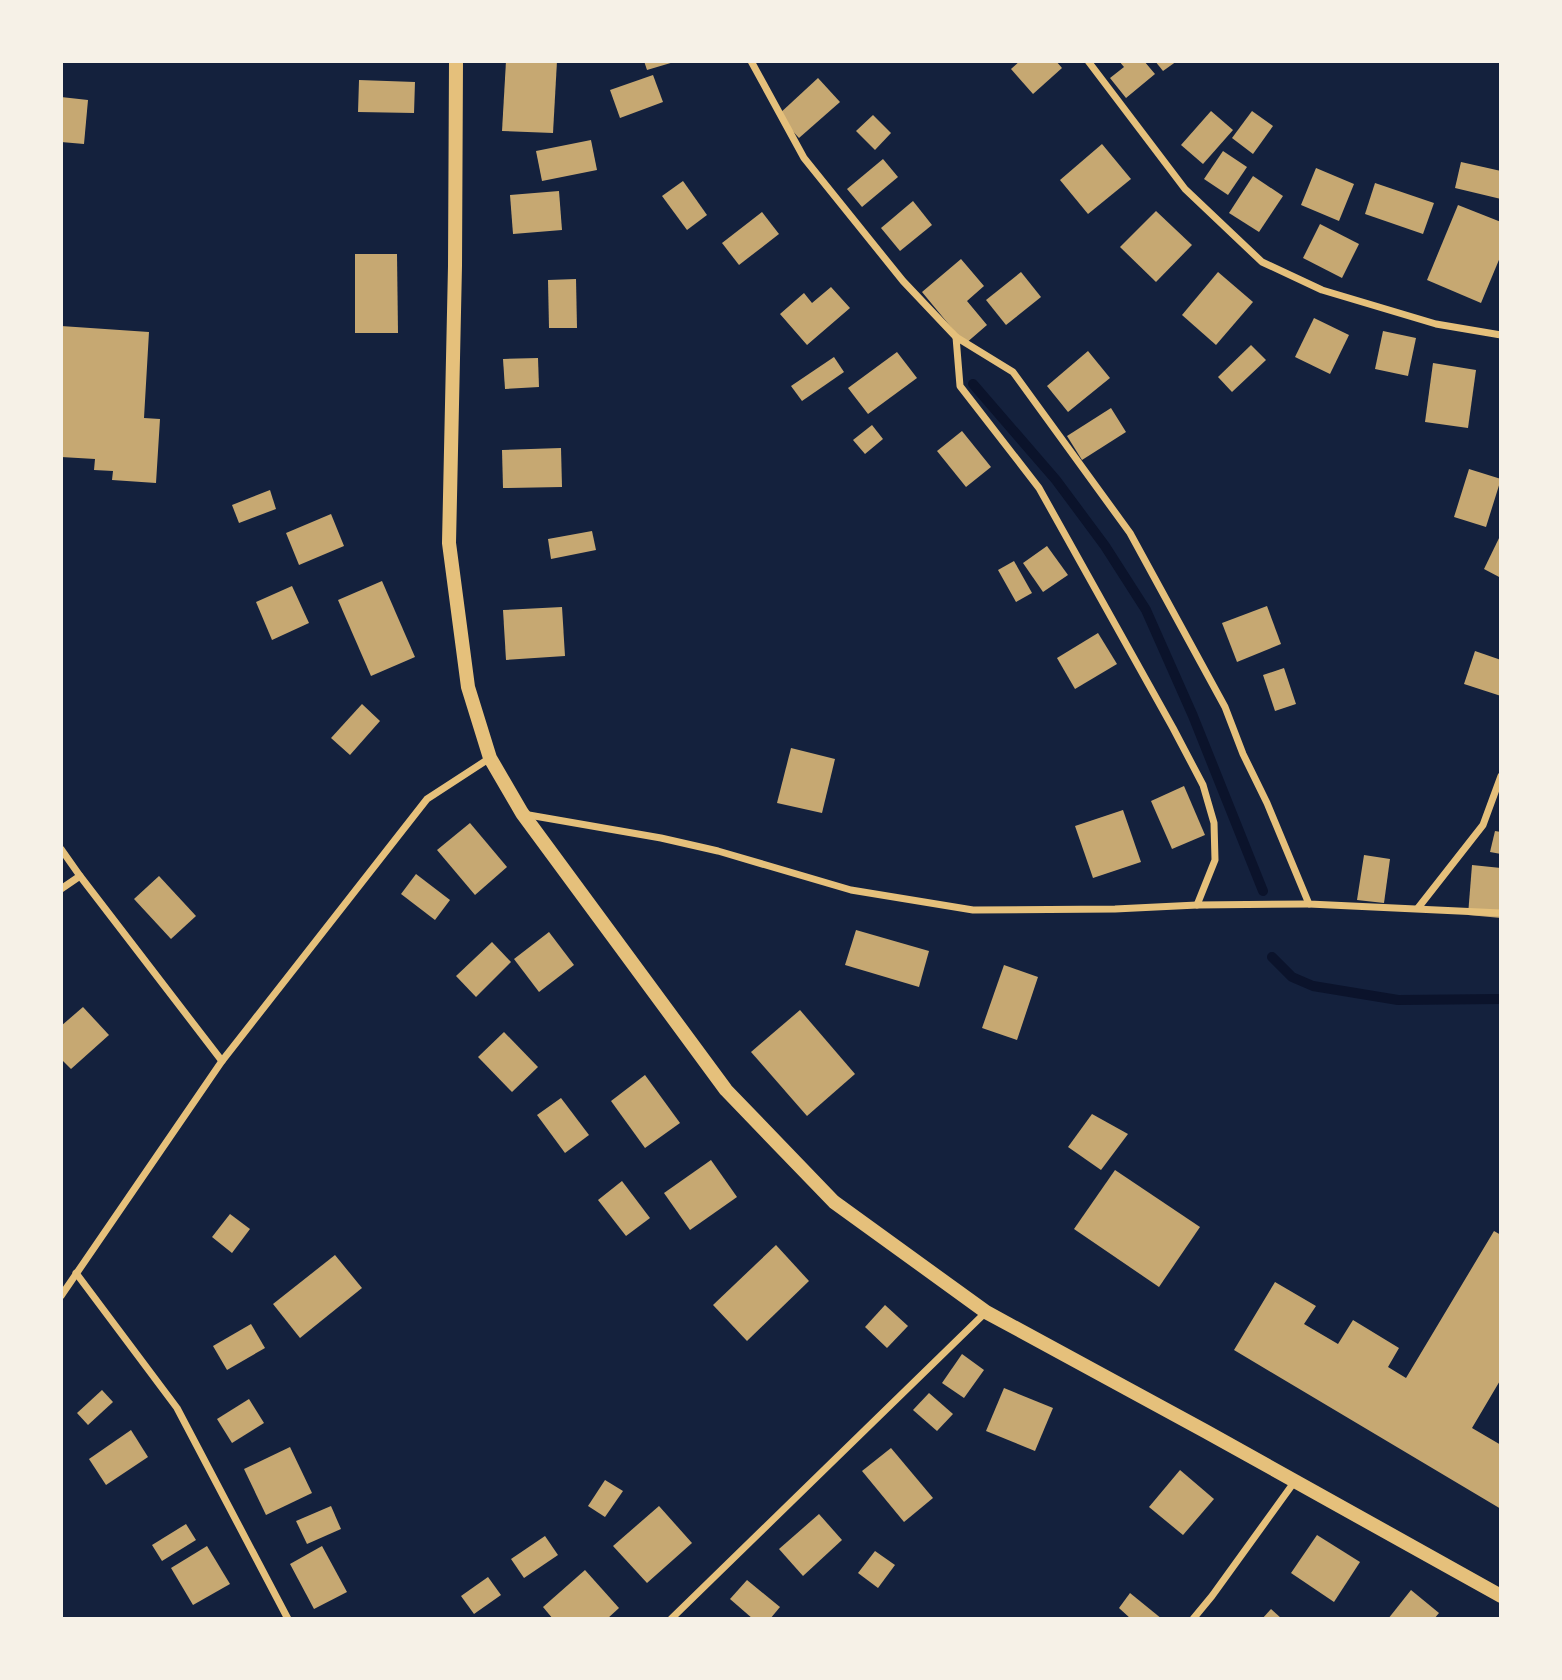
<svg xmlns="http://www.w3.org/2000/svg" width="1562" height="1680" font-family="'Exo 2',sans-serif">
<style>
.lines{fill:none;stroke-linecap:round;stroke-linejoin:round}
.stream{stroke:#0b132b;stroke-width:10}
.building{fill:#c6a872}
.minor{stroke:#e5c07b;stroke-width:7}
.secondary{stroke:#e5c07b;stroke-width:14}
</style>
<rect width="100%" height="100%" fill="#14213d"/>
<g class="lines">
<!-- stream -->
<g class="stream">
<path d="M973,384L1056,480L1105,546L1146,610L1193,716L1263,891"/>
<path d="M1272,957L1292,977L1313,986L1398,1000L1501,999"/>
</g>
</g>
<!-- building -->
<g class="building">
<path d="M506,61H557L553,133L502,131Z"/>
<path d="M644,61H674V62L647,70Z"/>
<path d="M1020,61H1056L1062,68L1033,94L1011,69Z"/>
<path d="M1119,61H1144L1155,74L1126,98L1110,78L1124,67Z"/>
<path d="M1155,61H1177L1163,71Z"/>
<path d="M653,75L663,102L620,118L610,90Z"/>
<path d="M818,78L840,102L799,138L778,115Z"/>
<path d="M359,80L415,82L414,113L358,112Z"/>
<path d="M61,97L88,100L84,144L61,142Z"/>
<path d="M1211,111L1233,130L1203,164L1181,145Z"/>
<path d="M1252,111L1273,126L1253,154L1232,138Z"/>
<path d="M873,115L891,133L875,150L856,131Z"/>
<path d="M591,140L597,170L542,181L536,151Z"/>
<path d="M1102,144L1131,179L1088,214L1060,180Z"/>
<path d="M1223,151L1247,167L1228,195L1204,179Z"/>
<path d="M883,159L898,177L862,207L847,189Z"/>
<path d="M1461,162L1501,171V199L1455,188Z"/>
<path d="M1316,168L1354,184L1339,221L1301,205Z"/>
<path d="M1253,176L1283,196L1259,232L1229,213Z"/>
<path d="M683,181L707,215L687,230L662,196Z"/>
<path d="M1375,183L1434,203L1423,234L1365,214Z"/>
<path d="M559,191L562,230L513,234L510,195Z"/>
<path d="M913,201L932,225L900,251L881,228Z"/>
<path d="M1458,205L1501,222V255L1481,303L1427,280Z"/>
<path d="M1156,211L1192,245L1156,282L1120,247Z"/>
<path d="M762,212L779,234L739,265L722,243Z"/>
<path d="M1320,224L1359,244L1342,278L1303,258Z"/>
<path d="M355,254H397L398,333H355Z"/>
<path d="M961,259L984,286L967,301L987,325L965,344L922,292Z"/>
<path d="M1021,272L1041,297L1006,325L986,300Z"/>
<path d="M1218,272L1253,302L1216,345L1182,315Z"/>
<path d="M576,279L577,328H549L548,280Z"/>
<path d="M831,287L850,308L807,345L780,314L804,293L812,303Z"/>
<path d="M1314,318L1349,335L1330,374L1295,357Z"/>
<path d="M61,326L149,332L144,418L160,419L156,483L112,480L113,471L94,470L95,459L61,457Z"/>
<path d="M1383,331L1416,338L1408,376L1375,369Z"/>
<path d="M1251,345L1266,360L1232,392L1218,377Z"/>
<path d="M1088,351L1110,378L1068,412L1047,386Z"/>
<path d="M897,352L917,378L868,414L848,388Z"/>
<path d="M834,357L844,372L802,401L791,386Z"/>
<path d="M538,358L539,387L505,389L503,359Z"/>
<path d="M1433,363L1476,370L1468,428L1425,422Z"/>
<path d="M1111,408L1126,432L1082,460L1067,436Z"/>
<path d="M872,425L883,439L865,454L853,440Z"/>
<path d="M962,431L991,467L966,487L937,451Z"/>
<path d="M561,448L562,487L503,488L502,450Z"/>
<path d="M1469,469L1501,479L1486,527L1454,517Z"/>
<path d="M270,490L276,509L239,523L232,505Z"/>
<path d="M331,514L344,546L299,565L286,533Z"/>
<path d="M592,531L596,550L551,559L548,539Z"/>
<path d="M1501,534V578L1484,569Z"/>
<path d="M1047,546L1068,575L1043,592L1023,563Z"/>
<path d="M1014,561L1032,593L1016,602L998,570Z"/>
<path d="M382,581L415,657L371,676L338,600Z"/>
<path d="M292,586L309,623L272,640L256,602Z"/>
<path d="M1267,606L1281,644L1237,662L1222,623Z"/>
<path d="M562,607L565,656L506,660L503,610Z"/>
<path d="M1098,633L1117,664L1075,689L1057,658Z"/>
<path d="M1475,651L1501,660V696L1464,684Z"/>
<path d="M1284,668L1296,704L1275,711L1263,675Z"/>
<path d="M362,704L380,721L350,755L331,738Z"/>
<path d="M791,748L835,759L822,813L777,803Z"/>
<path d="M1184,786L1205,835L1172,849L1151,801Z"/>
<path d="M1123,810L1141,862L1093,878L1075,826Z"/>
<path d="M470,823L507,867L475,895L437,850Z"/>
<path d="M1495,831L1501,832V854L1490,852Z"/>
<path d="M1364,855L1390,859L1384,903L1357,900Z"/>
<path d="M1472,865L1501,868V918L1468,915Z"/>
<path d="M416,874L450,900L435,920L401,894Z"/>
<path d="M159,876L196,916L171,939L134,899Z"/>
<path d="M856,930L929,951L919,987L845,965Z"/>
<path d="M549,932L574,965L539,992L514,959Z"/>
<path d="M492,942L511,962L476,997L456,976Z"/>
<path d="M1004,965L1038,977L1017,1040L982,1028Z"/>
<path d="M83,1007L109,1035L71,1069L61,1059V1026Z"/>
<path d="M800,1010L855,1074L807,1116L751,1052Z"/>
<path d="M504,1032L538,1067L512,1092L478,1057Z"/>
<path d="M645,1075L680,1123L645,1148L611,1101Z"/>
<path d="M561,1098L589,1135L565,1153L537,1115Z"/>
<path d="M1092,1114L1128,1134L1101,1170L1068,1147Z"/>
<path d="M711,1160L737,1197L690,1230L664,1193Z"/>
<path d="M1115,1170L1200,1227L1159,1287L1074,1229Z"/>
<path d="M622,1181L650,1218L626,1236L598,1200Z"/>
<path d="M230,1214L250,1229L232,1253L212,1237Z"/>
<path d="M1494,1231L1501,1235V1379L1472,1428L1501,1445V1509L1234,1350L1275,1282L1316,1306L1304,1324L1338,1344L1353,1320L1399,1348L1388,1367L1406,1378Z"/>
<path d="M776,1245L809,1281L747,1341L713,1305Z"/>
<path d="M335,1255L362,1288L300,1338L273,1304Z"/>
<path d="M885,1305L908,1326L887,1348L865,1327Z"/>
<path d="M251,1324L265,1348L227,1370L213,1346Z"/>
<path d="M962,1354L984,1370L964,1398L942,1383Z"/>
<path d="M1004,1388L1053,1408L1035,1451L986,1431Z"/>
<path d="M102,1390L113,1402L88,1425L77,1413Z"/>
<path d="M929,1393L953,1414L937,1431L913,1410Z"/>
<path d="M249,1399L264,1423L232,1443L217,1419Z"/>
<path d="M131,1430L148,1457L106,1485L89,1459Z"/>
<path d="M290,1447L312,1493L266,1515L244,1469Z"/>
<path d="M891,1448L933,1498L904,1522L862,1471Z"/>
<path d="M1180,1470L1214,1499L1183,1535L1149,1507Z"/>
<path d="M605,1480L623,1491L605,1517L588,1506Z"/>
<path d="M331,1506L341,1529L307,1544L296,1521Z"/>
<path d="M659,1506L692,1543L647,1583L613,1546Z"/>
<path d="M819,1514L842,1540L803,1576L779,1549Z"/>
<path d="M186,1524L196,1540L162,1561L152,1545Z"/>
<path d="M1317,1535L1360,1562L1334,1602L1291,1573Z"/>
<path d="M545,1536L558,1555L524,1578L511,1559Z"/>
<path d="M207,1546L230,1584L193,1605L171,1568Z"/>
<path d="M322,1546L347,1592L314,1609L290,1564Z"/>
<path d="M875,1551L895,1565L878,1588L858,1573Z"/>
<path d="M585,1570L619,1608L607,1619H553L543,1607Z"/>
<path d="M488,1577L501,1595L474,1614L461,1596Z"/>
<path d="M747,1580L780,1607L770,1619H753L730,1599Z"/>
<path d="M1411,1590L1439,1613L1434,1619H1388Z"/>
<path d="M1130,1593L1162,1619H1131L1119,1608Z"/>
<path d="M1271,1609L1282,1619H1262Z"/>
</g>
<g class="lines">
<!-- minor -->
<g class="minor">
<path d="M751,61L804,158L903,281L956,337L1013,372L1130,533L1225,707L1243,754L1267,803L1309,904L1501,913"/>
<path d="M1088,61L1185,189L1262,262L1322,290L1436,324L1501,335"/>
<path d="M956,337L960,386L1039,488L1173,728L1203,785L1214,823L1215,860L1197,905"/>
<path d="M523,814L661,838L718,851L851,890L973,910L1115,909L1197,905L1309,904"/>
<path d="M61,849L80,876L222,1061"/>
<path d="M61,889L80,876"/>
<path d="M1418,908L1483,825L1501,776"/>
<path d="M76,1273L177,1408L288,1619"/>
<path d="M61,1296L222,1061L427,799L490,758"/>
<path d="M671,1619L986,1312"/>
<path d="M1193,1619L1212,1596L1295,1481"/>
</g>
<!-- secondary -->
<path class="secondary" d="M456,61L455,266L449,543L468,687L490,758L522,813L726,1090L834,1202L986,1312L1205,1431L1501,1596"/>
</g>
<!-- border -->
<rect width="1562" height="1680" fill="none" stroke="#f6f1e7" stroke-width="126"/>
</svg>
